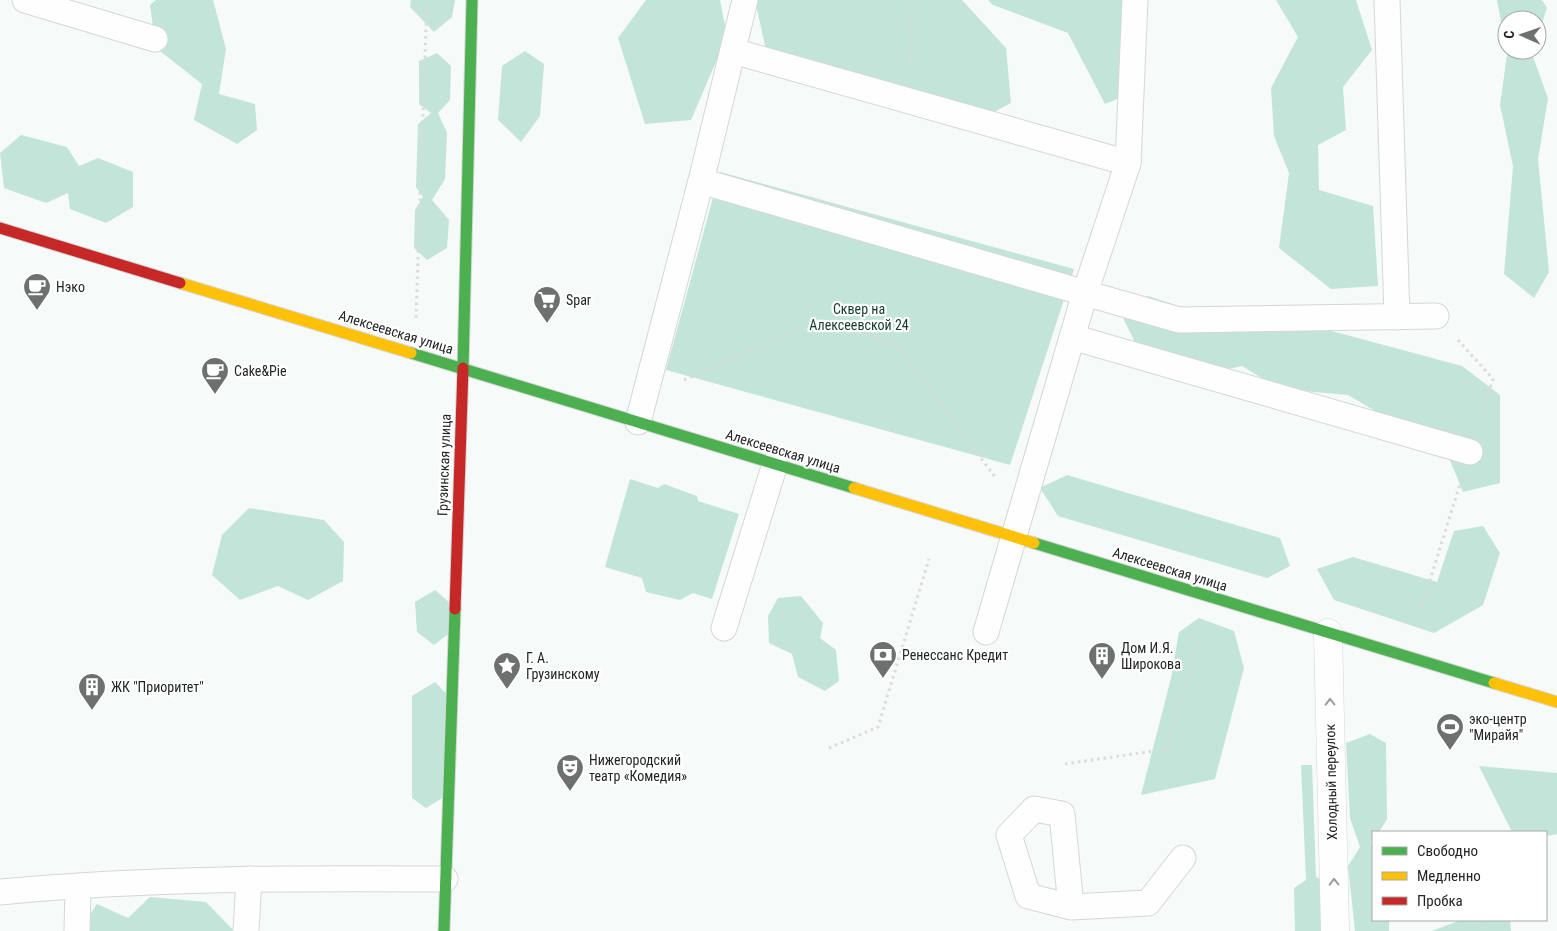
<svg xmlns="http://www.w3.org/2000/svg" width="1557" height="931" font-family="'Roboto Condensed',sans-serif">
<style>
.green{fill:#c3e5d9}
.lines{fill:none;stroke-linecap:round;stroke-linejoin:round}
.lane-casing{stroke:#d4d7d5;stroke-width:27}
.street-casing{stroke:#d4d7d5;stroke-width:29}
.fast-casing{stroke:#d4d7d5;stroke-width:13}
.slow-casing{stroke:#d4d7d5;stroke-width:13}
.jam-casing{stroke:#d4d7d5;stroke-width:13}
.path{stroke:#dadbda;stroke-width:3;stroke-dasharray:2.5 4;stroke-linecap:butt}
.lane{stroke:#fefefe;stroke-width:25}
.street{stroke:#fefefe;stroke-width:28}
.fast{stroke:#4caf50;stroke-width:11}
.slow{stroke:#ffc107;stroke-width:11}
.jam{stroke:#c62828;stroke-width:11}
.oneway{stroke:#9b9c9c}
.labels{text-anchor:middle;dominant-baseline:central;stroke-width:4.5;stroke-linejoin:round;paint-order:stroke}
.poi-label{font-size:14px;fill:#222524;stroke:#fff;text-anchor:start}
.park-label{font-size:14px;fill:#123a2e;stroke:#fff}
.street-label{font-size:14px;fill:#222524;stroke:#fff}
</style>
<rect width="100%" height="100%" fill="#f6faf8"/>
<!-- green -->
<g class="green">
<path d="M156,0H213L226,49L219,94L255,104L257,130L237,144L194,120L202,84L156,48L150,5Z"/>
<path d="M411,0H455L452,17L434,32L410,7Z"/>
<path d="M646,0H720L727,36L691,120L645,124L618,38Z"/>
<path d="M755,0H962L1006,48L1011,103L967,126L767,55Z"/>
<path d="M988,0H1145L1144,88L1105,104L1068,33L993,5Z"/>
<path d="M1276,0H1356L1372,50L1343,87L1346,130L1318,145L1319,190L1373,206L1378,286L1331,289L1279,248L1289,173L1274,136L1271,88L1298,37Z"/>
<path d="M1497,0H1542L1547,8L1537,38V20H1507V50H1533L1532,54L1548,98L1538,159L1549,272L1534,298L1504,274L1513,166L1500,105L1507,55Z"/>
<path d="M525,51L544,64L540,116L521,142L498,120L502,66Z"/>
<path d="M437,53L451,66L450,100L438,113L447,133L445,179L432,200L449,220L447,248L427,260L414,248L415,210L423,197L416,187L418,124L431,113L419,104V61Z"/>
<path d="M21,135L67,147L79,166L98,158L133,172V207L106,223L70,209L68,193L46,203L4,188L0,153Z"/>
<path d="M720,172L1074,269L1010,465L666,370Z"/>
<path d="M1148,296L1250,329L1302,323L1462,366L1500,395V483L1463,492L1447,453L1348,395L1280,389L1242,366L1216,372L1138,349L1118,307Z"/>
<path d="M1067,475L1280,538L1290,566L1267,578L1058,516L1040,488Z"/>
<path d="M630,479L658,488L664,484L697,496L698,501L739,514L712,599L693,593L680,600L646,592L642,578L605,567Z"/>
<path d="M249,508L324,520L344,542L343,581L308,600L278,586L240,600L212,575L222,535Z"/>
<path d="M1483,526L1500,553L1483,605L1434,633L1334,600L1317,569L1353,557L1437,582L1454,531Z"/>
<path d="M435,590L451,604L448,634L434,645L417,632L415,602Z"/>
<path d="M801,596L823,623L820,638L836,650L839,681L825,691L798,677L792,654L769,643L768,616L778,598Z"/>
<path d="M1199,618L1234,631L1244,668L1215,779L1141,795L1171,678L1179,632Z"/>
<path d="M435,682L456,704L444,797L426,808L412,798V696Z"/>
<path d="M1370,734L1386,743L1387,819L1379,832H1373L1371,844L1373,847V920H1389V931H1355L1348,866L1360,847L1350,818L1346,743Z"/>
<path d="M1301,765H1312L1316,877L1331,885L1333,931H1295L1294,888L1306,880Z"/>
<path d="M1479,766L1557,773V834L1546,836V832H1512Z"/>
<path d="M150,897L206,902L234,931H79L97,904L128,918Z"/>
<path d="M1461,920H1510L1511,931H1432Z"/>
</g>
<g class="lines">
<defs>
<g id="lane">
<path d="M25,0L155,39"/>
<path d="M1387,0L1397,317"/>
<path d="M733,51L1128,163"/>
<path d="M701,181L745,0"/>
<path d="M1072,337L1470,452"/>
<path d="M638,422L701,181L1085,293L1128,163L1135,0"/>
<path d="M724,628L775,464"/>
<path d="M986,632L1085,293L1179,320L1436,316"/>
<path d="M0,892C148,878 297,878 445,879"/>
<path d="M1071,907L1062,814L1034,809L1009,835L1028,896L1071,907L1148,903L1183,858"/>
<path d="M77,931L78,887"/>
<path d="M246,931L249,879"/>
</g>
<path id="street" d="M1328,633L1335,931"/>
<g id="fast">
<path d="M411,353L854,488"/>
<path d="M463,368L472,0"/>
<path d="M1034,543L1494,683"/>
<path d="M444,931L455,609"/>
</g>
<g id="slow">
<path d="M180,283L411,353"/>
<path d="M854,488L1034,543"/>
<path d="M1494,683L1557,702"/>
</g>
<g id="jam">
<path d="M0,228L180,283"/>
<path d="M455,609L463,368"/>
</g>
</defs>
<!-- lane casing -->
<use href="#lane" class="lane-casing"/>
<!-- street casing -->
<use href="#street" class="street-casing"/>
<!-- fast casing -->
<use href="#fast" class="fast-casing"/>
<!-- slow casing -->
<use href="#slow" class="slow-casing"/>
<!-- jam casing -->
<use href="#jam" class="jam-casing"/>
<!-- path -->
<g class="path">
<path d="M911,65L912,0"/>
<path d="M416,318L427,0"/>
<path d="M1458,340L1493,379L1480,419"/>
<path d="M684,380L819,321L896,344L995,477"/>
<path d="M1422,606L1460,484"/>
<path d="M829,748L878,727L929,559"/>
<path d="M1065,764L1167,749L1199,637"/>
<path d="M1484,920L1485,931"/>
</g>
<!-- lane -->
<use href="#lane" class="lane"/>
<!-- street -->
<use href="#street" class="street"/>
<!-- fast -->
<use href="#fast" class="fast"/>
<!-- slow -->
<use href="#slow" class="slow"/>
<!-- jam -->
<use href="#jam" class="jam"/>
</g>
<!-- one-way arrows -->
<defs><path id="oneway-chevron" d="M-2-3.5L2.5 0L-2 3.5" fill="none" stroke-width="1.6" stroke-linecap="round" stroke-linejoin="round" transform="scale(1.25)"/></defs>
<g class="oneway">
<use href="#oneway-chevron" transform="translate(1330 702) rotate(-91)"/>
<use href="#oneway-chevron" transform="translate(1334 882) rotate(-91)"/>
</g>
<!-- icons -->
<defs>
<symbol id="cafe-pin" viewBox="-11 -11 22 30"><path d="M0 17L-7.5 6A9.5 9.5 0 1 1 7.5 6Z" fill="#6c706e" stroke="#fff"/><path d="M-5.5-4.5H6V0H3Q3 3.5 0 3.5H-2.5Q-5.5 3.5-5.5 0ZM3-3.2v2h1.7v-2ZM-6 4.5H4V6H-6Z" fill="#fff"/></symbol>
<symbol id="supermarket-pin" viewBox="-11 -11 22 30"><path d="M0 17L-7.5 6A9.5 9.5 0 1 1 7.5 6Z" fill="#6c706e" stroke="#fff"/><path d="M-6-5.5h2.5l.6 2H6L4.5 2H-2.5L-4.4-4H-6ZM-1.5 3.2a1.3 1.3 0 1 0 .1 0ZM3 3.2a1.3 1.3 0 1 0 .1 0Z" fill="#fff"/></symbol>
<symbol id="bank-pin" viewBox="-11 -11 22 30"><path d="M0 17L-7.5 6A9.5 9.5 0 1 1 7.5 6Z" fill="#6c706e" stroke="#fff"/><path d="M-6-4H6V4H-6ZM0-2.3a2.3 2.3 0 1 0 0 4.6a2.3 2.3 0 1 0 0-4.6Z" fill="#fff"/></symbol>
<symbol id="building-pin" viewBox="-11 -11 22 30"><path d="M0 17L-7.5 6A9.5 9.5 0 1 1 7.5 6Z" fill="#6c706e" stroke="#fff"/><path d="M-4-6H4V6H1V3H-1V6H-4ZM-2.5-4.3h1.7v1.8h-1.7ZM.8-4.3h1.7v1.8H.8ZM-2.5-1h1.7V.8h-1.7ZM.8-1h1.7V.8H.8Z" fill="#fff"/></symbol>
<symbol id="sight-pin" viewBox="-11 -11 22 30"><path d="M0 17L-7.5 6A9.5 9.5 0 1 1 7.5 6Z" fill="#6c706e" stroke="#fff"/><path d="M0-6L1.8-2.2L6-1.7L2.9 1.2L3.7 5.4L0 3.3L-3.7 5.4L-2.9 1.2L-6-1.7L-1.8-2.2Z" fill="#fff"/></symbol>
<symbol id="stadium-pin" viewBox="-11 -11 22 30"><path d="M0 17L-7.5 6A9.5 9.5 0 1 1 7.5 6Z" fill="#6c706e" stroke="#fff"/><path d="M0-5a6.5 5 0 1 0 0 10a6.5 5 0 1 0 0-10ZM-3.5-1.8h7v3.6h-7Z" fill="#fff"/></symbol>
<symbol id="theatre-pin" viewBox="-11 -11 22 30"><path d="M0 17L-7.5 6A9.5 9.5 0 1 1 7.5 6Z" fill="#6c706e" stroke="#fff"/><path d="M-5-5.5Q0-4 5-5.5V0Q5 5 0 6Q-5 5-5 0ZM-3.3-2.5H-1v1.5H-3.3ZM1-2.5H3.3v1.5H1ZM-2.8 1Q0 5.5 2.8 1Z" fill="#fff"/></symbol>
</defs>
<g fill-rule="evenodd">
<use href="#cafe-pin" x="21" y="271" width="32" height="43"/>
<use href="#supermarket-pin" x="531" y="284" width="32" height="43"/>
<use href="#cafe-pin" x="199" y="355" width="32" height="43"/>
<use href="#bank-pin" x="867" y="639" width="32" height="43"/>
<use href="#building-pin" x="1086" y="640" width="32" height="43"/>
<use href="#sight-pin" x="491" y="650" width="32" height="43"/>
<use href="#building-pin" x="76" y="671" width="32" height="43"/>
<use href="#stadium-pin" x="1434" y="711" width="32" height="43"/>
<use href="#theatre-pin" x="554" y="752" width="32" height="43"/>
</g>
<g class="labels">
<!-- poi labels -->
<g class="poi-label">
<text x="56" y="287">Нэко</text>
<text x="566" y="300">Spar</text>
<text x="234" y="371">Cake&amp;Pie</text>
<text x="1121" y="648">Дом И.Я.<tspan x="1121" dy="16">Широкова</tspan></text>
<text x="902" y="655">Ренессанс Кредит</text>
<text x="526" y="658">Г. А.<tspan x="526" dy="16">Грузинскому</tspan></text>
<text x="111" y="687">ЖК "Приоритет"</text>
<text x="1469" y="719">эко-центр<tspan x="1469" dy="16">"Мирайя"</tspan></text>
<text x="589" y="760">Нижегородский<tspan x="589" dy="16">театр «Комедия»</tspan></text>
</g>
<!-- park labels -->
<g class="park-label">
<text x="859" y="309">Сквер на<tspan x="859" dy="16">Алексеевской 24</tspan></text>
</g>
<!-- street labels -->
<g class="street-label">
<text transform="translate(396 332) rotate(17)">Алексеевская улица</text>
<text transform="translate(783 451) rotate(17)">Алексеевская улица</text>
<text transform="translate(444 465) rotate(-88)">Грузинская улица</text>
<text transform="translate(1170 569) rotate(17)">Алексеевская улица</text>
<text transform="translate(1331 782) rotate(-91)">Холодный переулок</text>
</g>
</g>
<!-- legend -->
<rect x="1372" y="831" width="175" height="90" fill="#ffffff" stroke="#a7a8a7"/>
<rect x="1382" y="847" width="25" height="8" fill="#4caf50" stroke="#a7a8a7"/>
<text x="1417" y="856" font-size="15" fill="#222524">Свободно</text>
<rect x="1382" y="872" width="25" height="8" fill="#ffc107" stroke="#a7a8a7"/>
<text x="1417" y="881" font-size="15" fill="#222524">Медленно</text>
<rect x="1382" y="897" width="25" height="8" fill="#c62828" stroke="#a7a8a7"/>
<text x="1417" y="906" font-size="15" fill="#222524">Пробка</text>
<!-- north arrow -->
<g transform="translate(1522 35) rotate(272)"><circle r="24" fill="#ffffff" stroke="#a7a8a7"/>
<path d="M0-4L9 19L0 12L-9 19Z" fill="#6c706e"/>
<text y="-8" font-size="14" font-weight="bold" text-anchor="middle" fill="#222524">С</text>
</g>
</svg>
